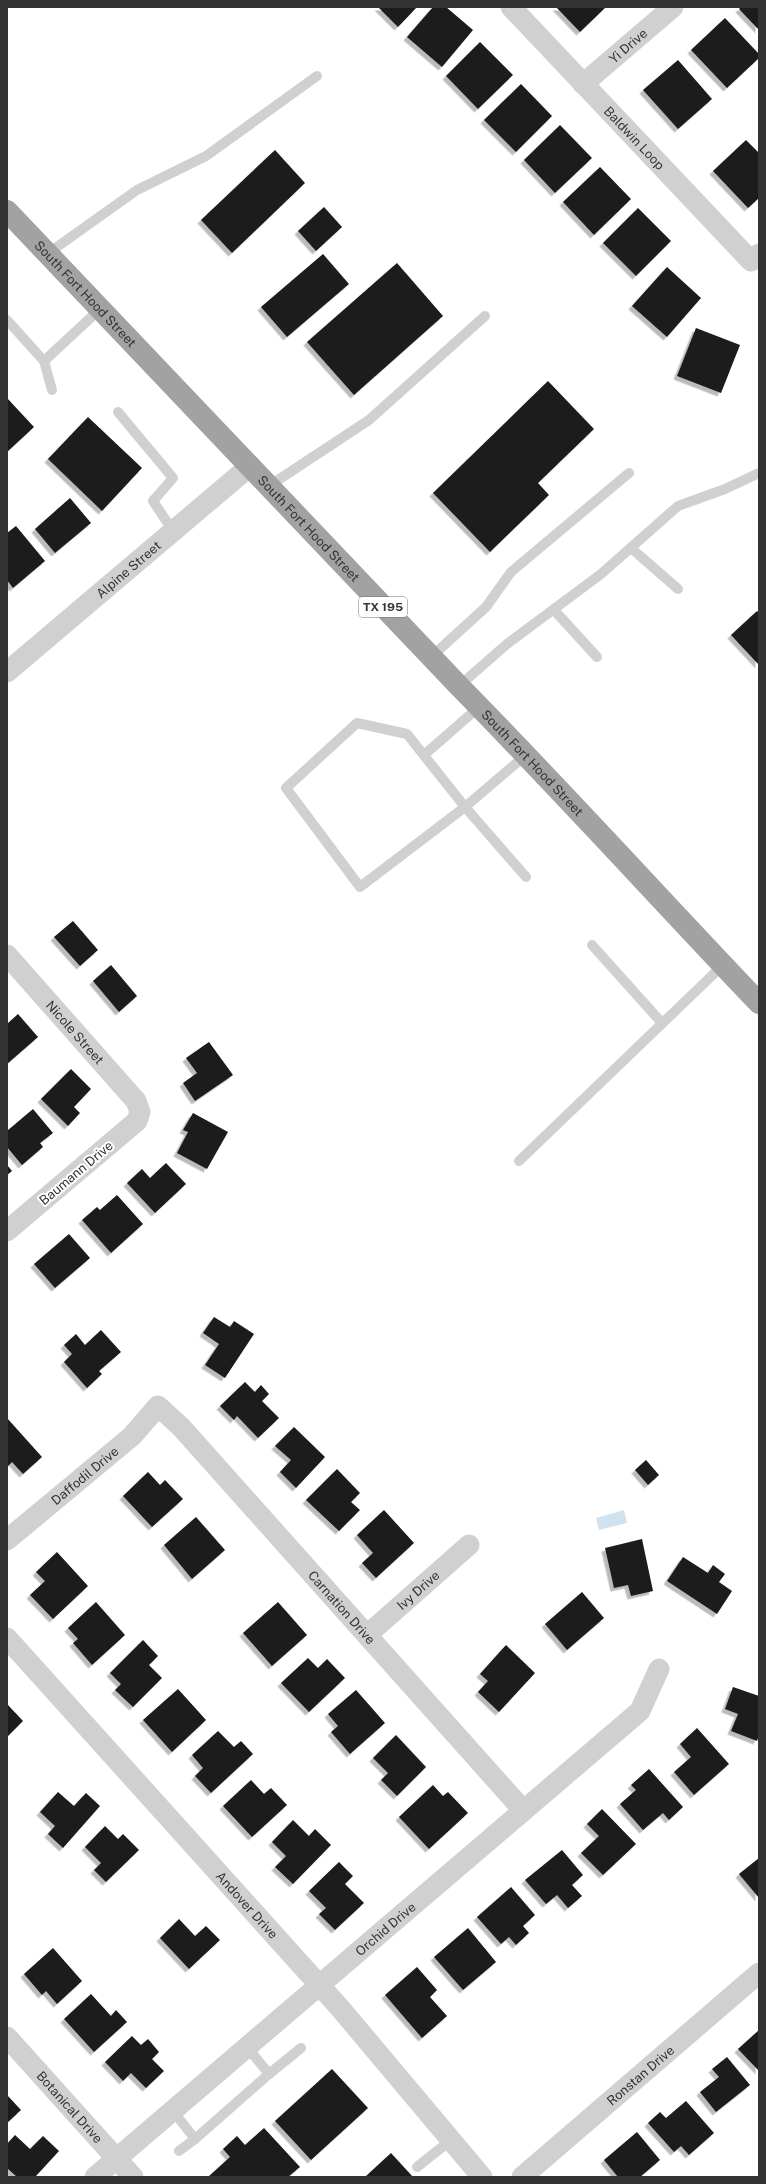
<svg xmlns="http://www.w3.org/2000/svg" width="766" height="2184" font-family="'Public Sans',sans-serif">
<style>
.water{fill:#cfe2ee}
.building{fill:#1a1a1a;filter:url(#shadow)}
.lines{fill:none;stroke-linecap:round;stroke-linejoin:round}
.service{stroke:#d0d0d0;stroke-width:10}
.minor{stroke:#d0d0d0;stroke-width:21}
.trunk{stroke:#a2a2a2;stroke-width:22}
.labels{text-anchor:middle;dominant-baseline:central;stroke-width:4;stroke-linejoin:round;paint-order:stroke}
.shield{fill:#fff;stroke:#707070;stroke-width:1}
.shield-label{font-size:12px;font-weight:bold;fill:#333}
.street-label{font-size:13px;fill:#333;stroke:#fff}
</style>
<defs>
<filter id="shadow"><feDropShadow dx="-3.5" dy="3.5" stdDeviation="0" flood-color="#0004"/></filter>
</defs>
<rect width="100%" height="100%" fill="#fff"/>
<!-- water -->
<path class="water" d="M624,1510L627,1523L599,1530L596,1518Z"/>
<!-- building -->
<g class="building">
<path d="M378,7H417L398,27Z"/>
<path d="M433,7H446L473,30L442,67L407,37Z"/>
<path d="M556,7H606L580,32Z"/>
<path d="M741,7H759V30L739,9Z"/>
<path d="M725,18L759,54V58L727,88L691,50Z"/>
<path d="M480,42L513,75L478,109L446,76Z"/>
<path d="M678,60L712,99L678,129L643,90Z"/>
<path d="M521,84L552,116L516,152L484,120Z"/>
<path d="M560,125L592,158L555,193L524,160Z"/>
<path d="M746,140L759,153V198L748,208L713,171Z"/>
<path d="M275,150L305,183L232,253L201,220Z"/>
<path d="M600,167L631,199L594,235L563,202Z"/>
<path d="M324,207L342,227L316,251L298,231Z"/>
<path d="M638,208L671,241L636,276L603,243Z"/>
<path d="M323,254L349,284L287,337L261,307Z"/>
<path d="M397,263L443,316L354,395L307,342Z"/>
<path d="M667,267L701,298L667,337L632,306Z"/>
<path d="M696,328L740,345L721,393L677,376Z"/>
<path d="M548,381L594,429L538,483L549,495L490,552L433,493Z"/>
<path d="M7,398L34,427L7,452Z"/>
<path d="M88,417L142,468L102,511L48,459Z"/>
<path d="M70,498L91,523L55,553L35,529Z"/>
<path d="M16,526L45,561L13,588L7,580V533Z"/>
<path d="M757,611L759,613V665L731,635Z"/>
<path d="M73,921L98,950L80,966L54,937Z"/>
<path d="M111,965L137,996L119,1012L93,981Z"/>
<path d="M18,1014L38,1037L7,1064V1024Z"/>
<path d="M209,1042L233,1075L195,1101L183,1083L197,1073L186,1058Z"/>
<path d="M71,1069L91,1089L74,1107L80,1113L68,1126L41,1099Z"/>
<path d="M33,1109L53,1133L40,1143L43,1147L22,1165L7,1147V1131Z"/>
<path d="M193,1113L228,1132L207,1169L177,1153L188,1132L183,1130Z"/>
<path d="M166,1163L186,1184L155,1213L127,1183L142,1169L150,1178Z"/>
<path d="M7,1165L12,1171L7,1175Z"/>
<path d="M117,1195L143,1224L111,1253L82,1220L97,1207L100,1210Z"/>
<path d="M69,1234L90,1258L55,1288L34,1264Z"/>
<path d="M214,1317L230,1327L234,1321L254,1334L225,1378L205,1365L219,1344L203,1333Z"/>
<path d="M101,1330L121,1352L99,1371L102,1374L87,1388L64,1362L72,1354L64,1345L76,1334L85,1345Z"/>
<path d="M245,1382L255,1392L261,1385L269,1394L262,1401L279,1418L258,1438L237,1416L234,1420L220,1406Z"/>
<path d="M7,1418L42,1457L23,1474L12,1462L7,1467Z"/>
<path d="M294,1427L325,1457L296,1488L280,1472L291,1460L275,1446Z"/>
<path d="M646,1460L659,1475L648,1485L635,1470Z"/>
<path d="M337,1469L360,1493L351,1502L360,1510L339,1531L306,1500Z"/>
<path d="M148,1472L160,1485L165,1480L183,1499L152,1527L123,1496Z"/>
<path d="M384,1510L414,1543L376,1578L362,1563L373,1553L357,1535Z"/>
<path d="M196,1517L225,1550L192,1579L164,1545Z"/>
<path d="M642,1539L653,1591L631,1596L628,1585L614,1588L605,1548Z"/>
<path d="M57,1552L88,1586L53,1619L30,1595L45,1581L36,1572Z"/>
<path d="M683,1557L708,1573L713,1565L725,1574L719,1582L732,1591L717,1614L667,1581Z"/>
<path d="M582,1592L604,1618L567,1650L545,1624Z"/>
<path d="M96,1602L125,1635L92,1665L73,1643L78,1639L68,1628Z"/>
<path d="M278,1602L307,1635L272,1666L243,1633Z"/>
<path d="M143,1640L158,1656L149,1665L162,1678L133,1707L115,1690L121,1684L110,1673Z"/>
<path d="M506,1645L535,1673L499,1712L478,1692L488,1681L480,1674Z"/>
<path d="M308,1658L318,1668L327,1659L345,1678L309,1712L281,1683Z"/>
<path d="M733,1687L759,1696V1735L757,1741L731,1731L738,1714L725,1709Z"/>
<path d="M178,1689L206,1720L172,1752L143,1720Z"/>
<path d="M356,1690L385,1723L350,1754L331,1732L338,1726L328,1714Z"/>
<path d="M7,1704L23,1721L7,1737Z"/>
<path d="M697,1728L729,1764L694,1795L674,1772L691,1757L680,1744Z"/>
<path d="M218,1731L234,1747L241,1741L253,1754L211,1793L195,1776L203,1768L192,1755Z"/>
<path d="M396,1735L426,1767L397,1796L381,1780L388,1773L373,1758Z"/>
<path d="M649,1769L683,1807L669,1820L663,1813L643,1830L620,1804L636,1790L631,1785Z"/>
<path d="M251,1780L264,1794L271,1788L287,1805L252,1837L223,1806Z"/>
<path d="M433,1785L443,1796L448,1792L468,1813L429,1849L399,1817Z"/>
<path d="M58,1792L74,1806L86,1793L100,1806L63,1848L48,1834L55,1826L40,1812Z"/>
<path d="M602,1809L636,1844L603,1875L581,1853L599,1836L587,1824Z"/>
<path d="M293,1820L309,1836L315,1829L331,1845L293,1884L275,1867L286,1856L272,1842Z"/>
<path d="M105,1826L118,1839L123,1834L139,1850L106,1882L94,1870L101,1863L85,1847Z"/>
<path d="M562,1850L583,1875L572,1885L582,1896L568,1908L557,1895L546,1904L525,1880Z"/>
<path d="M759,1858V1898L739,1874Z"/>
<path d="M339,1862L353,1876L345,1884L364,1903L335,1930L319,1914L326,1908L309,1891Z"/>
<path d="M511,1887L535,1915L523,1926L529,1933L516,1945L509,1937L501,1944L477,1917Z"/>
<path d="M179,1919L195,1936L206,1926L220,1940L189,1969L160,1938Z"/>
<path d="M468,1928L496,1962L463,1990L434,1957Z"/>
<path d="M53,1948L82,1981L57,2004L46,1991L42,1995L24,1974Z"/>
<path d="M417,1967L437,1990L430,1997L447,2016L422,2038L385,1995Z"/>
<path d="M91,1994L111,2016L116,2010L127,2022L94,2052L64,2019Z"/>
<path d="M759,2030V2071L738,2049Z"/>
<path d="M132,2036L141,2045L148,2039L159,2052L152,2059L164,2071L146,2088L131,2073L123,2081L105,2062Z"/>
<path d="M727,2057L750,2085L716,2112L700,2092L719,2077L712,2069Z"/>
<path d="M332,2069L368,2108L311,2160L275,2121Z"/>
<path d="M7,2095L21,2110L7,2123Z"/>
<path d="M686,2101L714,2133L689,2155L681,2146L674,2152L648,2123L660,2112L666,2118Z"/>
<path d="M264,2128L300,2167L288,2177H208L230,2157L223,2149L237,2136L245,2145Z"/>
<path d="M637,2132L660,2160L640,2177H618L604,2160Z"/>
<path d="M15,2135L30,2149L43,2136L59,2151L35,2177H17L7,2168V2144Z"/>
<path d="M391,2153L413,2177H365Z"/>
</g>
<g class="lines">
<!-- service -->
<g class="service">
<path d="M47,254L137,190L206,156L317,76"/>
<path d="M7,320L44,361L100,309"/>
<path d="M44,361L52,390"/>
<path d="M118,412L173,478L153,501L173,531"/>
<path d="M269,486L369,420L485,316"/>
<path d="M631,548L678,589"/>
<path d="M554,610L597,657"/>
<path d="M431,657L486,607L511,572L629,473"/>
<path d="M459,686L507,644L601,574L678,506L725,489L759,473"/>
<path d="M357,723L407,734L465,807L360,887L286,788Z"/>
<path d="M424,755L479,707"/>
<path d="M526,877L465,807L527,754"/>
<path d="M592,945L662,1023"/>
<path d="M519,1161L723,965"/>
<path d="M269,2074L301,2048"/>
<path d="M173,2111L195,2139L269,2074L247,2047"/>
<path d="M179,2151L195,2139"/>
<path d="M417,2167L451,2140"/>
</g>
<!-- minor -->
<g class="minor">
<path id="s1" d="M511,7L751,261L759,254"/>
<path id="s2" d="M583,84L673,7"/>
<path id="s3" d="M7,672L250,466"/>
<path id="s4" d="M7,955L136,1101L140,1112L137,1121L7,1231"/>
<path id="s5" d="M7,1540L132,1436L158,1406L181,1427L523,1810"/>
<path id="s6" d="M367,1635L469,1545"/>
<path id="s7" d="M7,1638L340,2008L482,2177"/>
<path id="s8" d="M7,2037L133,2177"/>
<path id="s9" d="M95,2177L640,1711L659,1669"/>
<path id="s10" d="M522,2177L759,1973"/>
</g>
<!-- trunk -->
<path class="trunk" id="s11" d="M7,211L459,686C561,790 659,898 759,1003"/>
</g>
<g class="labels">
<!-- shield labels -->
<rect class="shield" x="359" y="597" width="48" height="20" rx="3"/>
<g class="shield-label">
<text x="383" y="607">TX 195</text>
</g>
<!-- street labels -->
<g class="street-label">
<text stroke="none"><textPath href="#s2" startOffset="59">Yi Drive</textPath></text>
<text stroke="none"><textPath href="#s1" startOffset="180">Baldwin Loop</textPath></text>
<text stroke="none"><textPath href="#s11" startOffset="114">South Fort Hood Street</textPath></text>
<text stroke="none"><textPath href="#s11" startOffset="438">South Fort Hood Street</textPath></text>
<text stroke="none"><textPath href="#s3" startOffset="159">Alpine Street</textPath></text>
<text stroke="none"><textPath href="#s11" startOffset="762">South Fort Hood Street</textPath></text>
<text stroke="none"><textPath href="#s4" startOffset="103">Nicole Street</textPath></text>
<text transform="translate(76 1173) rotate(-40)">Baumann Drive</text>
<text stroke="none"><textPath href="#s5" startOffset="101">Daffodil Drive</textPath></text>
<text stroke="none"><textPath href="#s6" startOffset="68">Ivy Drive</textPath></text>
<text stroke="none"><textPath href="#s5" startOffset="475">Carnation Drive</textPath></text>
<text stroke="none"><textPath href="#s7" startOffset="359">Andover Drive</textPath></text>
<text stroke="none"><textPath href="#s9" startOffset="382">Orchid Drive</textPath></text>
<text stroke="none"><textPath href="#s10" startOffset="156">Ronstan Drive</textPath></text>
<text stroke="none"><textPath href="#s8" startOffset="94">Botanical Drive</textPath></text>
</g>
</g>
<!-- border -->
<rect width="766" height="2184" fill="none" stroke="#333333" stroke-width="16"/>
</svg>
